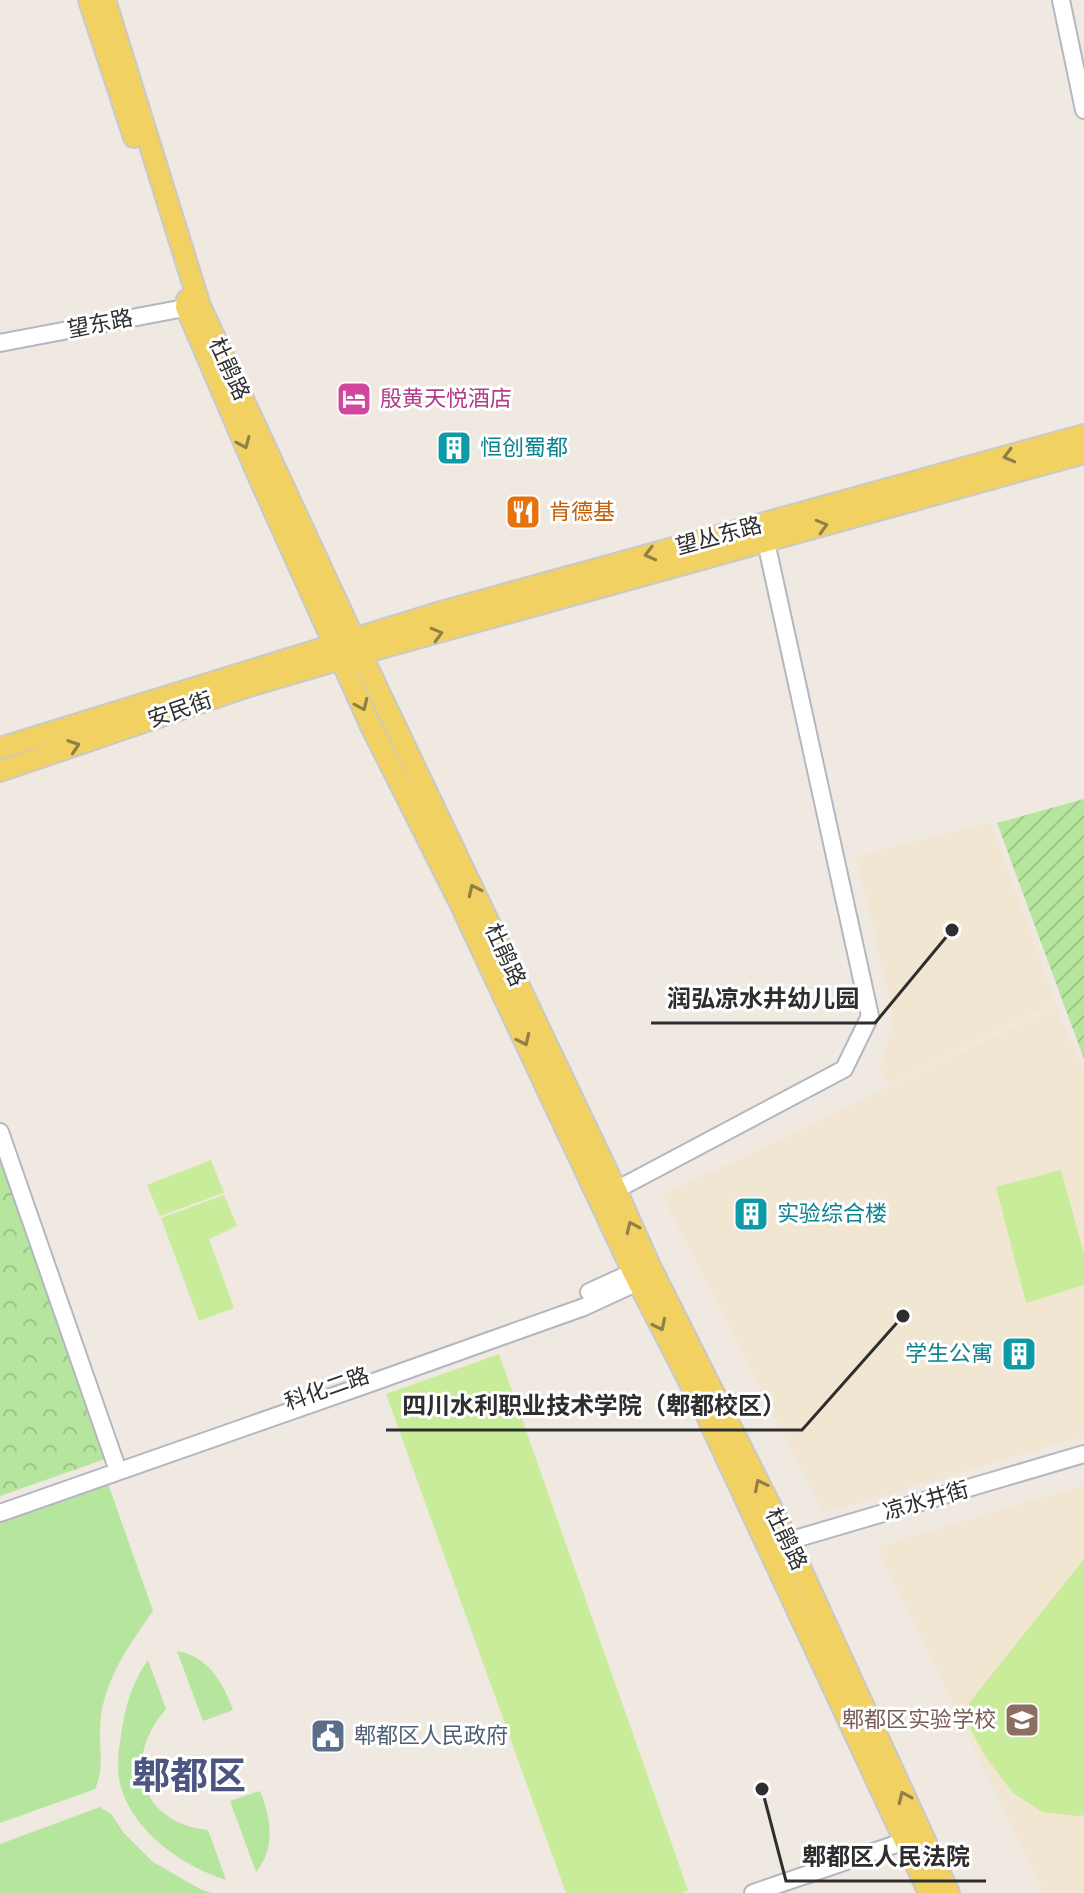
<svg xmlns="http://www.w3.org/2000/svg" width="1084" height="1893" font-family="'Nunito Sans','Noto Sans SC',sans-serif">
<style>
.education{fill:#f0e6d1}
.grass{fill:#b6e59e}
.park{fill:url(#park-crowns)}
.garden{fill:url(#garden-furrows)}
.pitch{fill:#c9ec9a}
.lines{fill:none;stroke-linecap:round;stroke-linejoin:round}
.minor-casing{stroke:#b4b7c1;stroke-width:20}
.major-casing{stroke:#c9c9c9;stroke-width:24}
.minor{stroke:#fff;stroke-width:16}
.major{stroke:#f2d163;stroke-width:20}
.oneway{stroke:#908048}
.labels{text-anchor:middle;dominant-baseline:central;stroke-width:6;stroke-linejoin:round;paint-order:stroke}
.street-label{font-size:22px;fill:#2e2e2e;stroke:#fff}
.hotel-label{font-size:22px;fill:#b23c85;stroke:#fff;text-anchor:start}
.culture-label{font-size:22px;fill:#0d838f;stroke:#fff;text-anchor:start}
.food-label{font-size:22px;fill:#c56008;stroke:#fff;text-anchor:start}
.education-label{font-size:22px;fill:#785e54;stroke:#fff;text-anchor:end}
.service-label{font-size:22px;fill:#4e5e75;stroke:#fff;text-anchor:start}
.town-label{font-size:38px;font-weight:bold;fill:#4d5680;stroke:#fff}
.leader{fill:none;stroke:#2e2e2e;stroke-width:3}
.callout-dot{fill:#2e2e2e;stroke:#fff;stroke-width:3}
.callout-label{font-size:24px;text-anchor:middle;font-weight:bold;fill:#2e2e2e;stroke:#fff;stroke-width:6;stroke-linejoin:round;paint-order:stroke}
</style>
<defs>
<pattern id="park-crowns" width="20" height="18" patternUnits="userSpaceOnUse" patternTransform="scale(2)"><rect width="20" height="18" fill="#b6e59e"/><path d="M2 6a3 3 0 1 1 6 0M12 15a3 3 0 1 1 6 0" fill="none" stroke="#9dc588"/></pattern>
<pattern id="garden-furrows" width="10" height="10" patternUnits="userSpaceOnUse" patternTransform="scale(2)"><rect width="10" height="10" fill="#b6e59e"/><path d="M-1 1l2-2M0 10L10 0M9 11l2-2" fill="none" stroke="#9dc588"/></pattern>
</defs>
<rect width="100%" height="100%" fill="#efe9e1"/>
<!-- education -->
<g class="education">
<path d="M991,822L1056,1003L888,1084L879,1068L885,1056L891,1028L892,1008L856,857Z"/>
<path d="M1056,1006L1084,1071V1436L824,1513L662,1196Z"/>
<path d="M1084,1485V1893H1044L877,1547Z"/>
</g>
<!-- grass -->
<g class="grass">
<path d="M107,1481L153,1611C130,1644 107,1675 101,1716C97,1741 106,1766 95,1789L0,1823V1519Z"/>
<path d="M177,1651C208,1656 223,1683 233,1710L203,1721Z"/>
<path d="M148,1660L166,1709C122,1758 139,1823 208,1830L226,1880C182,1866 132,1831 120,1784C116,1767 119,1746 122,1729C126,1703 133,1681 148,1660Z"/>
<path d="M260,1791C271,1818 276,1848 256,1872L230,1801Z"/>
<path d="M100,1807L112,1815L123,1832L153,1862L200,1889L211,1893H0V1844Z"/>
</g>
<!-- park -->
<path class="park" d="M0,1151L108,1458L0,1496Z"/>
<!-- garden -->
<path class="garden" d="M1084,799V1059L997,823Z"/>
<!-- pitch -->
<g class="pitch">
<path d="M211,1160L224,1193L160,1216L147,1185Z"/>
<path d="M1061,1170L1084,1254V1285L1026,1303L996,1187Z"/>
<path d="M224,1195L237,1226L209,1239L234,1308L199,1321L161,1218Z"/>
<path d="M499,1354L688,1890L681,1893H566L386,1394Z"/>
<path d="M1084,1559V1815L1078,1816L1042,1812L1013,1793L985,1756L971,1730L969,1703Z"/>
</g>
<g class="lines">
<defs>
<g id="minor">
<path d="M1061,0L1084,110"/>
<path d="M0,343L195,306"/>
<path d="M0,1132L115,1462"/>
<path d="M616,1190L844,1069L870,1016L766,542"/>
<path d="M589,1292L644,1267"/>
<path d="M0,1513L368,1384L584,1307L638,1282L644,1273"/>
<path d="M778,1544L1084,1454"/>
<path d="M753,1893L914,1838"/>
</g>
<g id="major">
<path d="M89,0L134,137"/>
<path d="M105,0L200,306L361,654L616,1190L649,1264L788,1541L949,1893"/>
<path d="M187,300L186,307L258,475L371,726L459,901L633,1272L705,1412L929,1893"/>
<path d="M0,748L441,612L1084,435"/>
<path d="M0,771L249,686L341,659L1084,453"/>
</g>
</defs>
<!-- minor casing -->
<use href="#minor" class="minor-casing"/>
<!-- major casing -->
<use href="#major" class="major-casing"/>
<!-- minor -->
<use href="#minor" class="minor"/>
<!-- major -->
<use href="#major" class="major"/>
</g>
<!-- one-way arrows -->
<defs><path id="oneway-chevron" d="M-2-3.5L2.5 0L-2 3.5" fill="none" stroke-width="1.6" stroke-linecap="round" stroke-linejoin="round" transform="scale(2)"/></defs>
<g class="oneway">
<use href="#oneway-chevron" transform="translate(244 443) rotate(67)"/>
<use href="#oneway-chevron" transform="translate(1009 456) rotate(165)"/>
<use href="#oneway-chevron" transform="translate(822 526) rotate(-16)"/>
<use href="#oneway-chevron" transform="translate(650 554) rotate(165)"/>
<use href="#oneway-chevron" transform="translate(437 634) rotate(-16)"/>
<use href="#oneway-chevron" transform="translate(362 705) rotate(66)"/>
<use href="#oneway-chevron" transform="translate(74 746) rotate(-19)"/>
<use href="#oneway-chevron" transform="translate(474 890) rotate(-115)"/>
<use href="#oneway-chevron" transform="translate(524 1040) rotate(65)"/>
<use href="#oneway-chevron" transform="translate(632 1227) rotate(-114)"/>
<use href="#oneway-chevron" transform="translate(660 1325) rotate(64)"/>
<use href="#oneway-chevron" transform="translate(760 1485) rotate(-117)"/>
<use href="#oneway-chevron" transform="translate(904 1797) rotate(-114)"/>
</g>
<!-- icons -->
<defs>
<symbol id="hotel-square" viewBox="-11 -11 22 22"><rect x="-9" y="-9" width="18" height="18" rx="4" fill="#d1479c" stroke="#fff"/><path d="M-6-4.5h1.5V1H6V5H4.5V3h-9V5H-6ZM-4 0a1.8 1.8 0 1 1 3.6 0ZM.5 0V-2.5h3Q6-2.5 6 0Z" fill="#fff"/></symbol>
<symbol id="building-square" viewBox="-11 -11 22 22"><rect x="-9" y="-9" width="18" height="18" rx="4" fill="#0f9aa8" stroke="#fff"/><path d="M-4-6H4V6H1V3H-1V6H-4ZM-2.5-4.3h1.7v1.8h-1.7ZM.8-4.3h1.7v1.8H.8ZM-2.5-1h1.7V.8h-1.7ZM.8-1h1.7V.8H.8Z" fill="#fff"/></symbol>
<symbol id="restaurant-square" viewBox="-11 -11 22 22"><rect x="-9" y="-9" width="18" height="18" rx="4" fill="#e8710a" stroke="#fff"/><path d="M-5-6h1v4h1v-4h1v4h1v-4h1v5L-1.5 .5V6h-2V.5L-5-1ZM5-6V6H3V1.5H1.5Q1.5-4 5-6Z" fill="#fff"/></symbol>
<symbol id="school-square" viewBox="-11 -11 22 22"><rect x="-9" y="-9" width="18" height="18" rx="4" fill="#8d6e63" stroke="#fff"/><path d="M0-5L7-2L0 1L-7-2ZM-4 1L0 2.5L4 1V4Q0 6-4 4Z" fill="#fff"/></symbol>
<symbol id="civic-square" viewBox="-11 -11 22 22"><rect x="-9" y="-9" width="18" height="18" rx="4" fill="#5c6f8a" stroke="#fff"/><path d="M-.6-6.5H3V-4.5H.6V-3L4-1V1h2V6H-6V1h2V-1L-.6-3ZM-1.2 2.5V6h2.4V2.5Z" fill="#fff"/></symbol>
</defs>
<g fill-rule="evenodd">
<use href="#hotel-square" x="334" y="379" width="40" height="40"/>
<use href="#building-square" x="434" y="428" width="40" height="40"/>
<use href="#restaurant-square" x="503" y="492" width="40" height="40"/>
<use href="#building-square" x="731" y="1194" width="40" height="40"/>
<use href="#building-square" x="999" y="1334" width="40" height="40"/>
<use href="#school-square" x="1002" y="1700" width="40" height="40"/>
<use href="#civic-square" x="308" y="1716" width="40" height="40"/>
</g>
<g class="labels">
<!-- street labels -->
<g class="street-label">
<text transform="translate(100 324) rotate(-11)">望东路</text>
<text transform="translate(229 369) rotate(65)">杜鹃路</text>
<text transform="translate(719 536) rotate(-15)">望丛东路</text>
<text transform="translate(180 710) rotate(-19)">安民街</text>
<text transform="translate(505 955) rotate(65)">杜鹃路</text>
<text transform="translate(327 1389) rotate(-19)">科化二路</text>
<text transform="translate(926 1501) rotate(-16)">凉水井街</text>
<text transform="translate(786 1539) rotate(64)">杜鹃路</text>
</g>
<!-- hotel labels -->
<g class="hotel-label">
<text x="380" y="399">殷黄天悦酒店</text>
</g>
<!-- culture labels -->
<g class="culture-label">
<text x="480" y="448">恒创蜀都</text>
<text x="777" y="1214">实验综合楼</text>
<text x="993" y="1354" text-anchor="end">学生公寓</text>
</g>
<!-- food labels -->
<g class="food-label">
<text x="549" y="512">肯德基</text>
</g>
<!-- education labels -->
<g class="education-label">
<text x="996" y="1720">郫都区实验学校</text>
</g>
<!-- service labels -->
<g class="service-label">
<text x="354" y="1736">郫都区人民政府</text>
</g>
<!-- town labels -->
<g class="town-label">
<text x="189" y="1776">郫都区</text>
</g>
</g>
<!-- callouts -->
<path class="leader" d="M952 930L875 1023H651M903 1316L802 1430H386M762 1789L786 1881H986"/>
<g class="callout-dot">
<circle cx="952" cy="930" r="8"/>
<circle cx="903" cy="1316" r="8"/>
<circle cx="762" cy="1789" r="8"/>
</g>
<g class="callout-label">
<text x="763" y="1007">润弘凉水井幼儿园</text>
<text x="594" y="1414">四川水利职业技术学院（郫都校区）</text>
<text x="886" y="1865">郫都区人民法院</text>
</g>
</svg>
